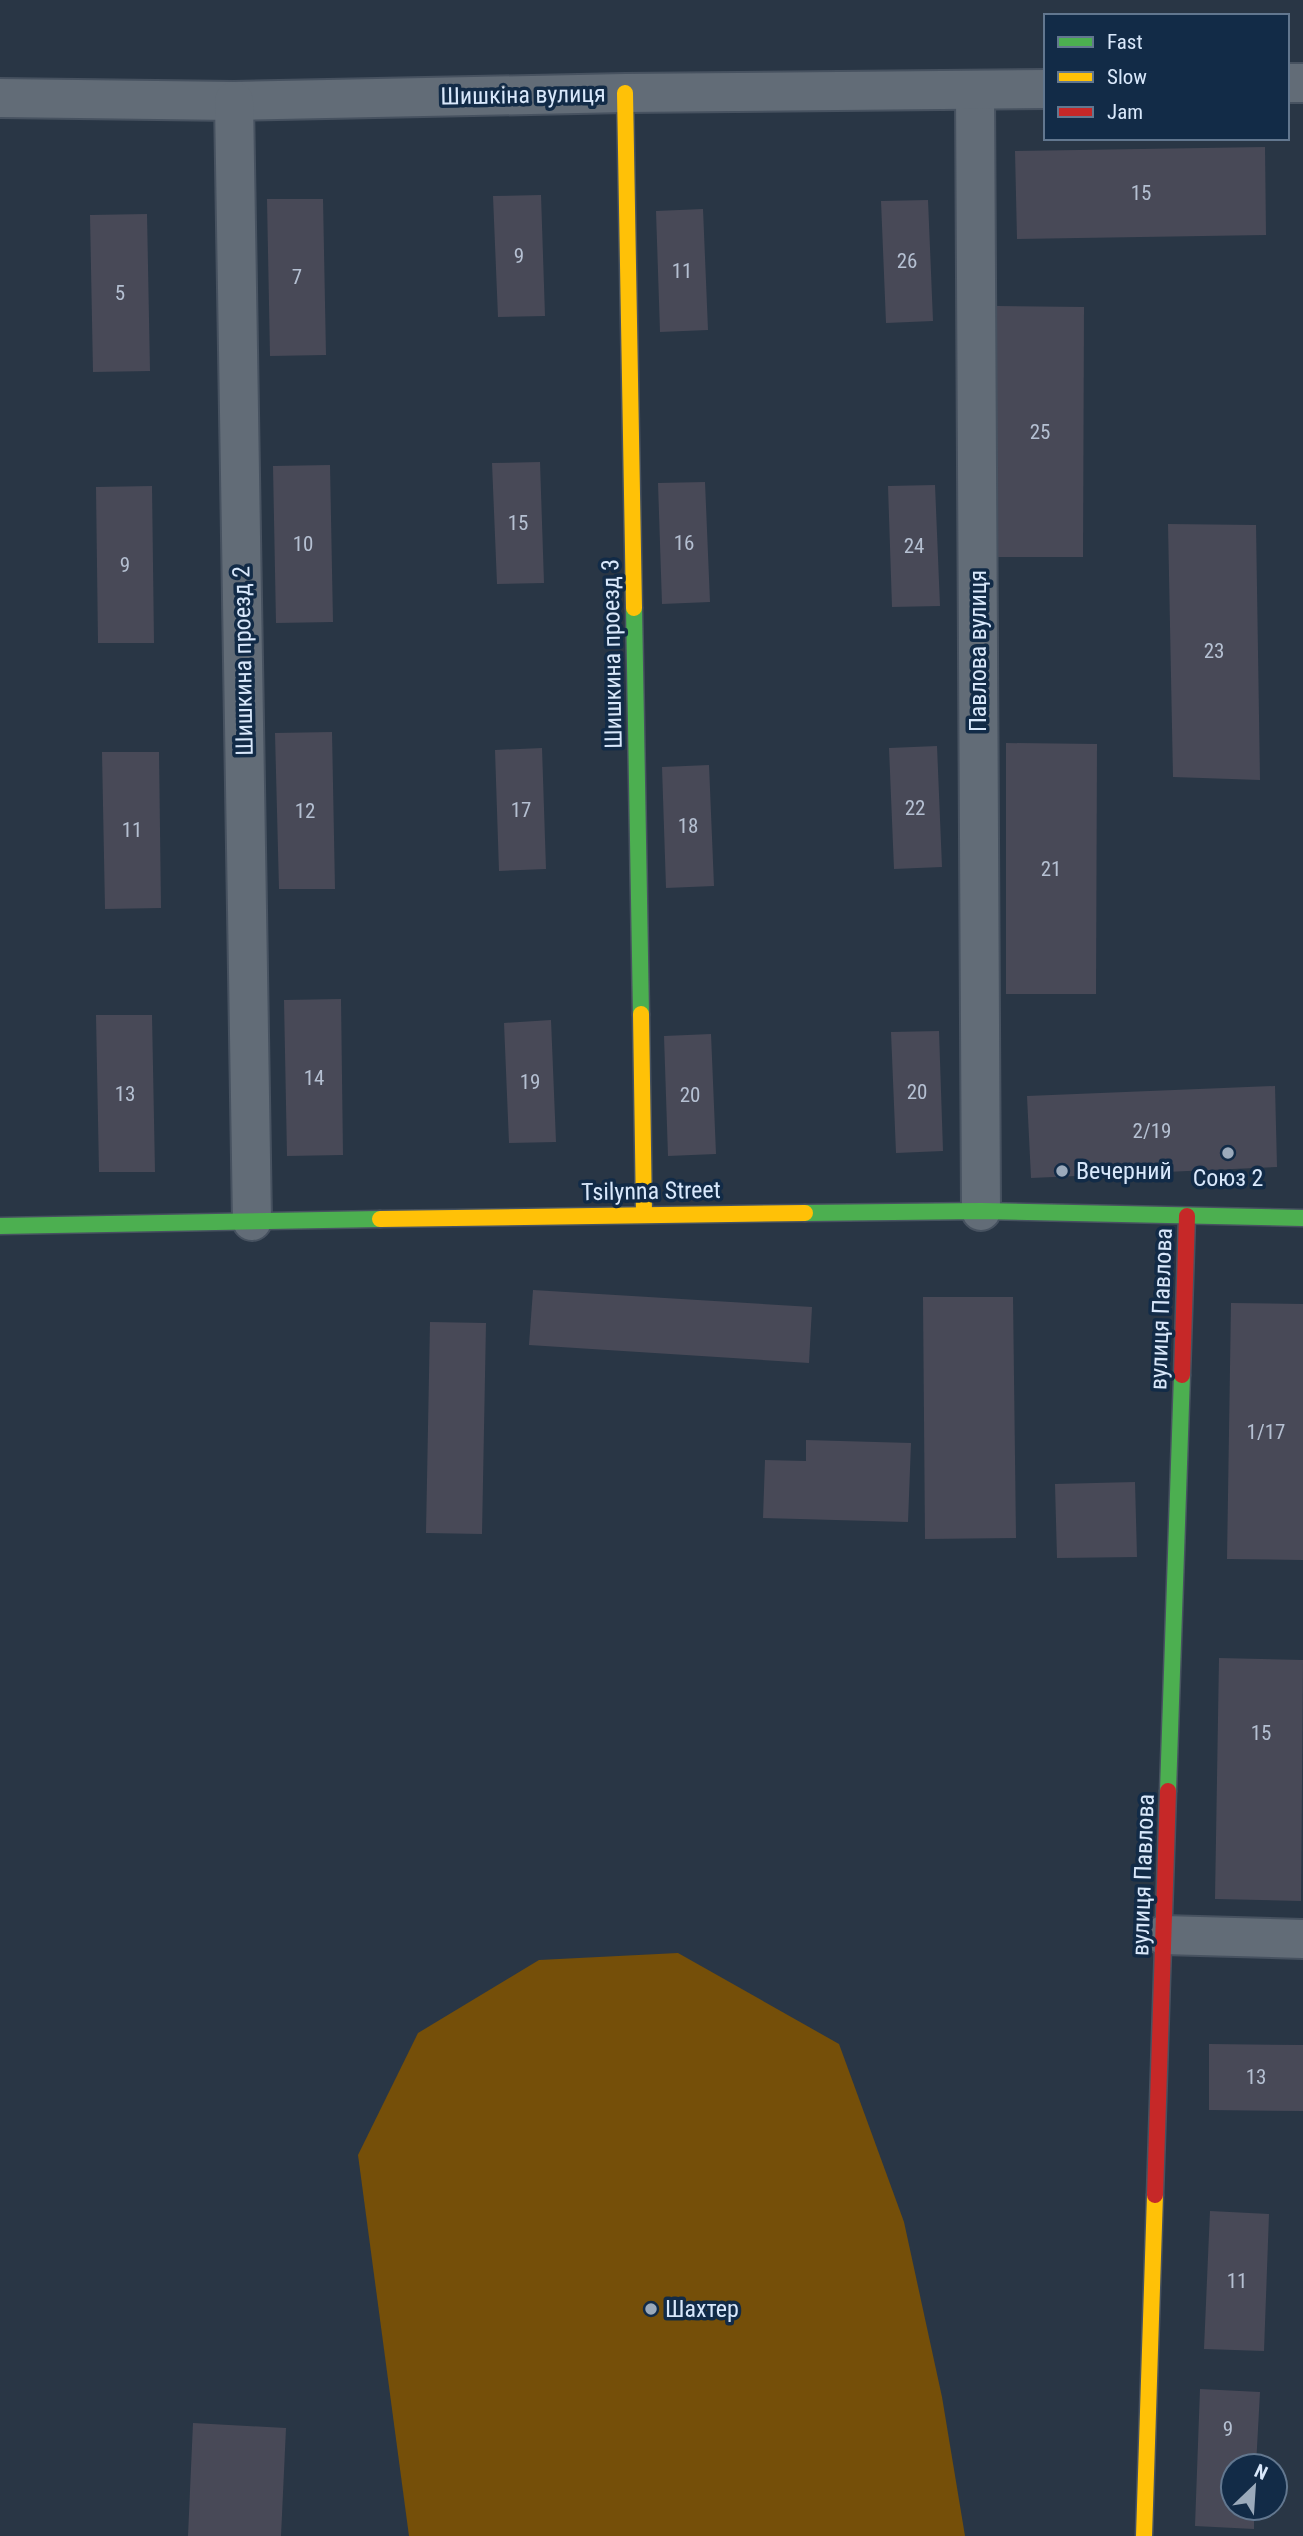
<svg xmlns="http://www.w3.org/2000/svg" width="1303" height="2536" font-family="'Roboto Condensed',sans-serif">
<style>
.green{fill:#754f09}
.building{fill:#484957}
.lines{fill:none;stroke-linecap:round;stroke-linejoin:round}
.street-casing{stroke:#475260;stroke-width:42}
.fast-casing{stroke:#475260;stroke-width:19}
.slow-casing{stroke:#475260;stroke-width:19}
.jam-casing{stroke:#475260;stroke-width:19}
.street{stroke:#626c77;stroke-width:38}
.fast{stroke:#4caf50;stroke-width:16}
.slow{stroke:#ffc107;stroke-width:16}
.jam{stroke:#c62828;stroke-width:16}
.poi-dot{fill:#9baabb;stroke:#122b47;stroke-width:2.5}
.labels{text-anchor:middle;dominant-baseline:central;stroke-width:7;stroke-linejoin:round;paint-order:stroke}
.number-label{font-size:21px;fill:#b5c0d2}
.street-label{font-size:24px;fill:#d9e8fb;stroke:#122b47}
.poi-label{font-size:24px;fill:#d9e8fb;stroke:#122b47;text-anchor:start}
</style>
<rect width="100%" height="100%" fill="#293645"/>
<!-- green -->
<path class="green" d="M678,1953L839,2044L904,2222L942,2397L965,2536H409L358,2155L418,2033L539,1960Z"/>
<!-- building -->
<g class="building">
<path d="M1265,147L1266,235L1017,239L1015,151Z"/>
<path d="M541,195L545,316L498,317L493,196Z"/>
<path d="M267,199H323L326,355L270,356Z"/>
<path d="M928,200L933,321L886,323L881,201Z"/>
<path d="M703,209L708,330L660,332L656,211Z"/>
<path d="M147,214L150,371L93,372L90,215Z"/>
<path d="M997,306L1084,307L1083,557H996Z"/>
<path d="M540,462L544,583L497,584L492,463Z"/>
<path d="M330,465L333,622L276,623L273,466Z"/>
<path d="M705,482L710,602L662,604L658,483Z"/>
<path d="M935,485L940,606L892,607L888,486Z"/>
<path d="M152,486L154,643H98L96,487Z"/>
<path d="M1168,524L1256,525L1260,780L1173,777Z"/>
<path d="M332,732L335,889H279L275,733Z"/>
<path d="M1006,743L1097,744L1096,994H1006Z"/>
<path d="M937,746L942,867L894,869L889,748Z"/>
<path d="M542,748L546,869L499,871L495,750Z"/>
<path d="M102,752H159L161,908L105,909Z"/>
<path d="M709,765L714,886L666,888L662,767Z"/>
<path d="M341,999L343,1155L287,1156L284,1000Z"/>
<path d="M96,1015H152L155,1172H99Z"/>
<path d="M551,1020L556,1142L509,1143L504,1023Z"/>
<path d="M939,1031L943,1151L896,1153L891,1032Z"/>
<path d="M711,1034L716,1154L668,1156L664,1036Z"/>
<path d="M1275,1086L1277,1167L1031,1178L1027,1096Z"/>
<path d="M533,1290L812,1307L809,1363L529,1345Z"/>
<path d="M923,1297H1013L1016,1538L925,1539Z"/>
<path d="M1231,1303L1303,1304V1560L1227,1559Z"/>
<path d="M430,1322L486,1323L482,1534L426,1533Z"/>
<path d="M806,1440L911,1443L908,1522L763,1518L765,1460L806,1461Z"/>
<path d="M1135,1482L1137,1557L1057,1558L1055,1484Z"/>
<path d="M1219,1658L1303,1660L1301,1901L1215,1899Z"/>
<path d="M1209,2044L1303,2045V2111L1209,2110Z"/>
<path d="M1210,2211L1269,2214L1264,2351L1204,2349Z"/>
<path d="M1200,2389L1260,2392L1256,2466H1233V2508H1254V2529L1195,2526Z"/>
<path d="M193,2423L286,2428L281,2536H188Z"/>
</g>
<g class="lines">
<defs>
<g id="street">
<path d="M1287,83H1303"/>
<path d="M975,91L981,1211"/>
<path d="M0,98L234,101L625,93L1046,89"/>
<path d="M234,101L252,1221"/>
<path d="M1163,1935L1303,1939"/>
</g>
<g id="fast">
<path d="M634,608L641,1014"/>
<path d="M805,1213L981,1211L1303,1218"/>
<path d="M0,1226L380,1219"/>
<path d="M1168,1791L1182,1375"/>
</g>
<g id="slow">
<path d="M625,93L634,608"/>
<path d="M641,1014L644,1214"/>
<path d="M380,1219L805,1213"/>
<path d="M1144,2536L1155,2195"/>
</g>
<g id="jam">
<path d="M1182,1375L1187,1216"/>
<path d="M1155,2195L1168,1791"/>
</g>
</defs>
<!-- street casing -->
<use href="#street" class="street-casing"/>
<!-- fast casing -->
<use href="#fast" class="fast-casing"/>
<!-- slow casing -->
<use href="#slow" class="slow-casing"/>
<!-- jam casing -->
<use href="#jam" class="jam-casing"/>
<!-- street -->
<use href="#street" class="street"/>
<!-- fast -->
<use href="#fast" class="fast"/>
<!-- slow -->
<use href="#slow" class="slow"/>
<!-- jam -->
<use href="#jam" class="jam"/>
</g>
<!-- markers -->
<g class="poi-dot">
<circle cx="1228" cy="1153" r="7"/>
<circle cx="1062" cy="1171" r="7"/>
<circle cx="651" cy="2309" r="7"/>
</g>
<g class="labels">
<!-- number labels -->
<g class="number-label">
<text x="1141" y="193">15</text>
<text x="519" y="256">9</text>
<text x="907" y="261">26</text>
<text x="682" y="271">11</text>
<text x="297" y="277">7</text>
<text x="120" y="293">5</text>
<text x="1040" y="432">25</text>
<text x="518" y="523">15</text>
<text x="684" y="543">16</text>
<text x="303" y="544">10</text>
<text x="914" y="546">24</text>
<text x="125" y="565">9</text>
<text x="1214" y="651">23</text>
<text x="915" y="808">22</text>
<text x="521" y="810">17</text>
<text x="305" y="811">12</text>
<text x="688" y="826">18</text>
<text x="132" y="830">11</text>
<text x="1051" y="869">21</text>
<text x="314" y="1078">14</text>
<text x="530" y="1082">19</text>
<text x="917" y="1092">20</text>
<text x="125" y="1094">13</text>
<text x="690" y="1095">20</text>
<text x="1152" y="1131">2/19</text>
<text x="1266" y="1432">1/17</text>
<text x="1261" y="1733">15</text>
<text x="1256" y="2077">13</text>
<text x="1237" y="2281">11</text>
<text x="1228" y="2429">9</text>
</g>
<!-- street labels -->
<g class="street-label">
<text transform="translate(523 95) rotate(-1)">Шишкіна вулиця</text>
<text transform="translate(978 651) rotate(-90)">Павлова вулиця</text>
<text transform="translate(612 654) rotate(-91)">Шишкина проезд 3</text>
<text transform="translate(243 661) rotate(-91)">Шишкина проезд 2</text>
<text transform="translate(651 1191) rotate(-1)">Tsilynna Street</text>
<text transform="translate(1161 1309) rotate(-88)">вулиця Павлова</text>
<text transform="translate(1143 1875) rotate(-88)">вулиця Павлова</text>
</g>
<!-- poi labels -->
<g class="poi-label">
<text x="1076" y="1171">Вечерний</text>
<text x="1228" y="1178" text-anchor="middle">Союз 2</text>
<text x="665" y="2309">Шахтер</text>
</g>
</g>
<!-- legend -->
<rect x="1044" y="14" width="245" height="126" fill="#122b47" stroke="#62778f" stroke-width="2"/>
<rect x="1058" y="37" width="35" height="10" fill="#4caf50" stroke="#62778f" stroke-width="2"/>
<text x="1107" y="49" font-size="21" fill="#d9e8fb">Fast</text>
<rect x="1058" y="72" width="35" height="10" fill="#ffc107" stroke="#62778f" stroke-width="2"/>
<text x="1107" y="84" font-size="21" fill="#d9e8fb">Slow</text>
<rect x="1058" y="107" width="35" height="10" fill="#c62828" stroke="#62778f" stroke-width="2"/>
<text x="1107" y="119" font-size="21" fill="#d9e8fb">Jam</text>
<!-- north arrow -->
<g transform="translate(1254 2487) rotate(25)"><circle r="33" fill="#122b47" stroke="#62778f" stroke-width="2"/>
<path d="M0-5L12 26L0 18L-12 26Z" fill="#9baabb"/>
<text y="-10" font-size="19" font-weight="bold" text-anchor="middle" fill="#d9e8fb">N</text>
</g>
</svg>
